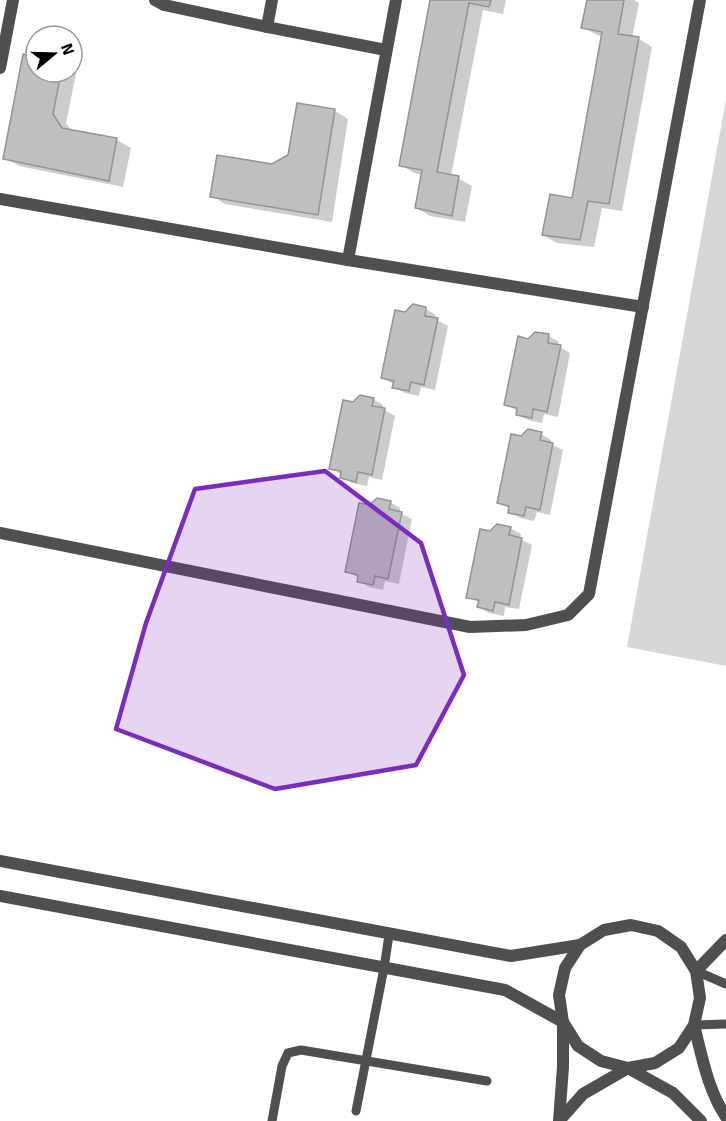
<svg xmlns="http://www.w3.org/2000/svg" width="726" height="1121" font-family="Signika,sans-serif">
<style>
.green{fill:#d6d6d6}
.shadow{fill:#0003}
.building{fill:#bfbfbf;stroke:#939393;stroke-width:1.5}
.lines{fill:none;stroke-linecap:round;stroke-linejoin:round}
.service{stroke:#4f4f4f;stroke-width:9}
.minor{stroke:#4f4f4f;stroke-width:12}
.marked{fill:#7b2cbf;fill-opacity:0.2;stroke:#7b2cbf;stroke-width:4.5;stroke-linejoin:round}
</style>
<rect width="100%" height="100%" fill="#fff"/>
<!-- green -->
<path class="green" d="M726,99V666L627,647Z"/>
<!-- shadow -->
<g class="shadow">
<path d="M432,0H506L503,14L483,10L451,176L458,178L472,186L465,222L430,216L417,208L423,175L414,173L401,165Z"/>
<path d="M588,0H634L639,3L632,38L639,39L652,47L622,211L602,208L594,247L557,243L543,235L573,199L602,36L597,35L583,27Z"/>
<path d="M36,57V72H72V66L77,69L66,123L72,131L117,140L131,148L123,187L19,166L5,158Z"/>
<path d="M335,111L348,119L332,222L225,204L212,196L290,156Z"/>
<path d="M426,309L436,315L435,319L448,326L435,390L421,387L419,396L405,393L394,387L393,384L383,378L406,313Z"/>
<path d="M549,336L559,342L558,346L570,353L558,417L544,414L542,423L528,420L517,414L518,411L506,405L529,340Z"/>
<path d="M373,399L383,405V409L395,416L382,480L369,477L367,486L352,483L342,477L341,474L330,468L353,403Z"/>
<path d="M541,434L551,440V444L563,450L550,515L537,512L534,521L520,518L510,512V509L498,502L521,438Z"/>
<path d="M390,502L400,508V513L412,519L399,584L385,581L383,590L369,587L358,581L359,578L347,571L370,507Z"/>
<path d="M510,528L521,534L520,539L532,545L519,609L505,607L504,616L489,613L479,607L480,603L468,597L490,533Z"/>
</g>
<!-- building -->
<g class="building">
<path d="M430,0H491L489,7L469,3L437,172L459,176L452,216L415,208L422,170L399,166Z"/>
<path d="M587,0H624L618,34L639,37L609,204L588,201L580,240L542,235L550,194L572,198L602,32L581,28Z"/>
<path d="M23,54L36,56V72H61L53,114L62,128L117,138L109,181L3,159Z"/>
<path d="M297,103L335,109L318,215L210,197L217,155L272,164L288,155Z"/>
<path d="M413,304L426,307L425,316L438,318L424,385L411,382L409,391L392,388L394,381L381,378L395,310L405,312Z"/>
<path d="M535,332L549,334L548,343L561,345L547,412L533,409L532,418L516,415L517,408L504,405L518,336L528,339Z"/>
<path d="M360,395L374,398L372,406L385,408L372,475L358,472L356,482L340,478L341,471L329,469L343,400L353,402Z"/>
<path d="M528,429L542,432L540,440L553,443L540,510L526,507L524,516L508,513L509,506L497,503L511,434L521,436Z"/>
<path d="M377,498L391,501L389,509L402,512L388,579L375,576L373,585L357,582L358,575L345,572L359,503L369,505Z"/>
<path d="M497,524L511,527L509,535L522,538L509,605L495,602L493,611L477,607L479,600L466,598L480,529L490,531Z"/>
</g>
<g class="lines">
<!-- service -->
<g class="service">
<path d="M696,971L726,984"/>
<path d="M694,1025L726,1024"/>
<path d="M356,1111L384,968L389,935"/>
<path d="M272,1121L282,1066L288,1053L301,1050L487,1081"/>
</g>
<!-- minor -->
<g class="minor">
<path d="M155,0L164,5L267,27L386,50"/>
<path d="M267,27L272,0"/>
<path d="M0,68L13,0"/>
<path d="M0,199L348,260L643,307"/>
<path d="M348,260L396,0"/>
<path d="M0,533L470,627L526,625L568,615L589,594L700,0"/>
<path d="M0,861L511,956L580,945"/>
<path d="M0,896L505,990L563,1022V1067L559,1121"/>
<path d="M696,971L726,940"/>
<path d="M694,1025C702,1057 708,1090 726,1117"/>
<path d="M559,1121L583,1094L628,1068L655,1063L679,1048L694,1025L700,998L696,971L681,947L658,931L631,925L604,930L580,945L565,968L559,995L563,1022L578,1046L601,1061L628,1068L673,1093L701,1121"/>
</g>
</g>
<!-- marked area -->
<path class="marked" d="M325,471L421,543L464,675L416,765L275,789L116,729L146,623L195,489Z"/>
<!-- north arrow -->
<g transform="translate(54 54) rotate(71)"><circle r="28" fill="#ffffff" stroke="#999999" stroke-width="1.5"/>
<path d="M0-4.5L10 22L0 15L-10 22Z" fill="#000000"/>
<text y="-9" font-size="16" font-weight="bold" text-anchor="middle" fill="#000000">N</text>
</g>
</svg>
